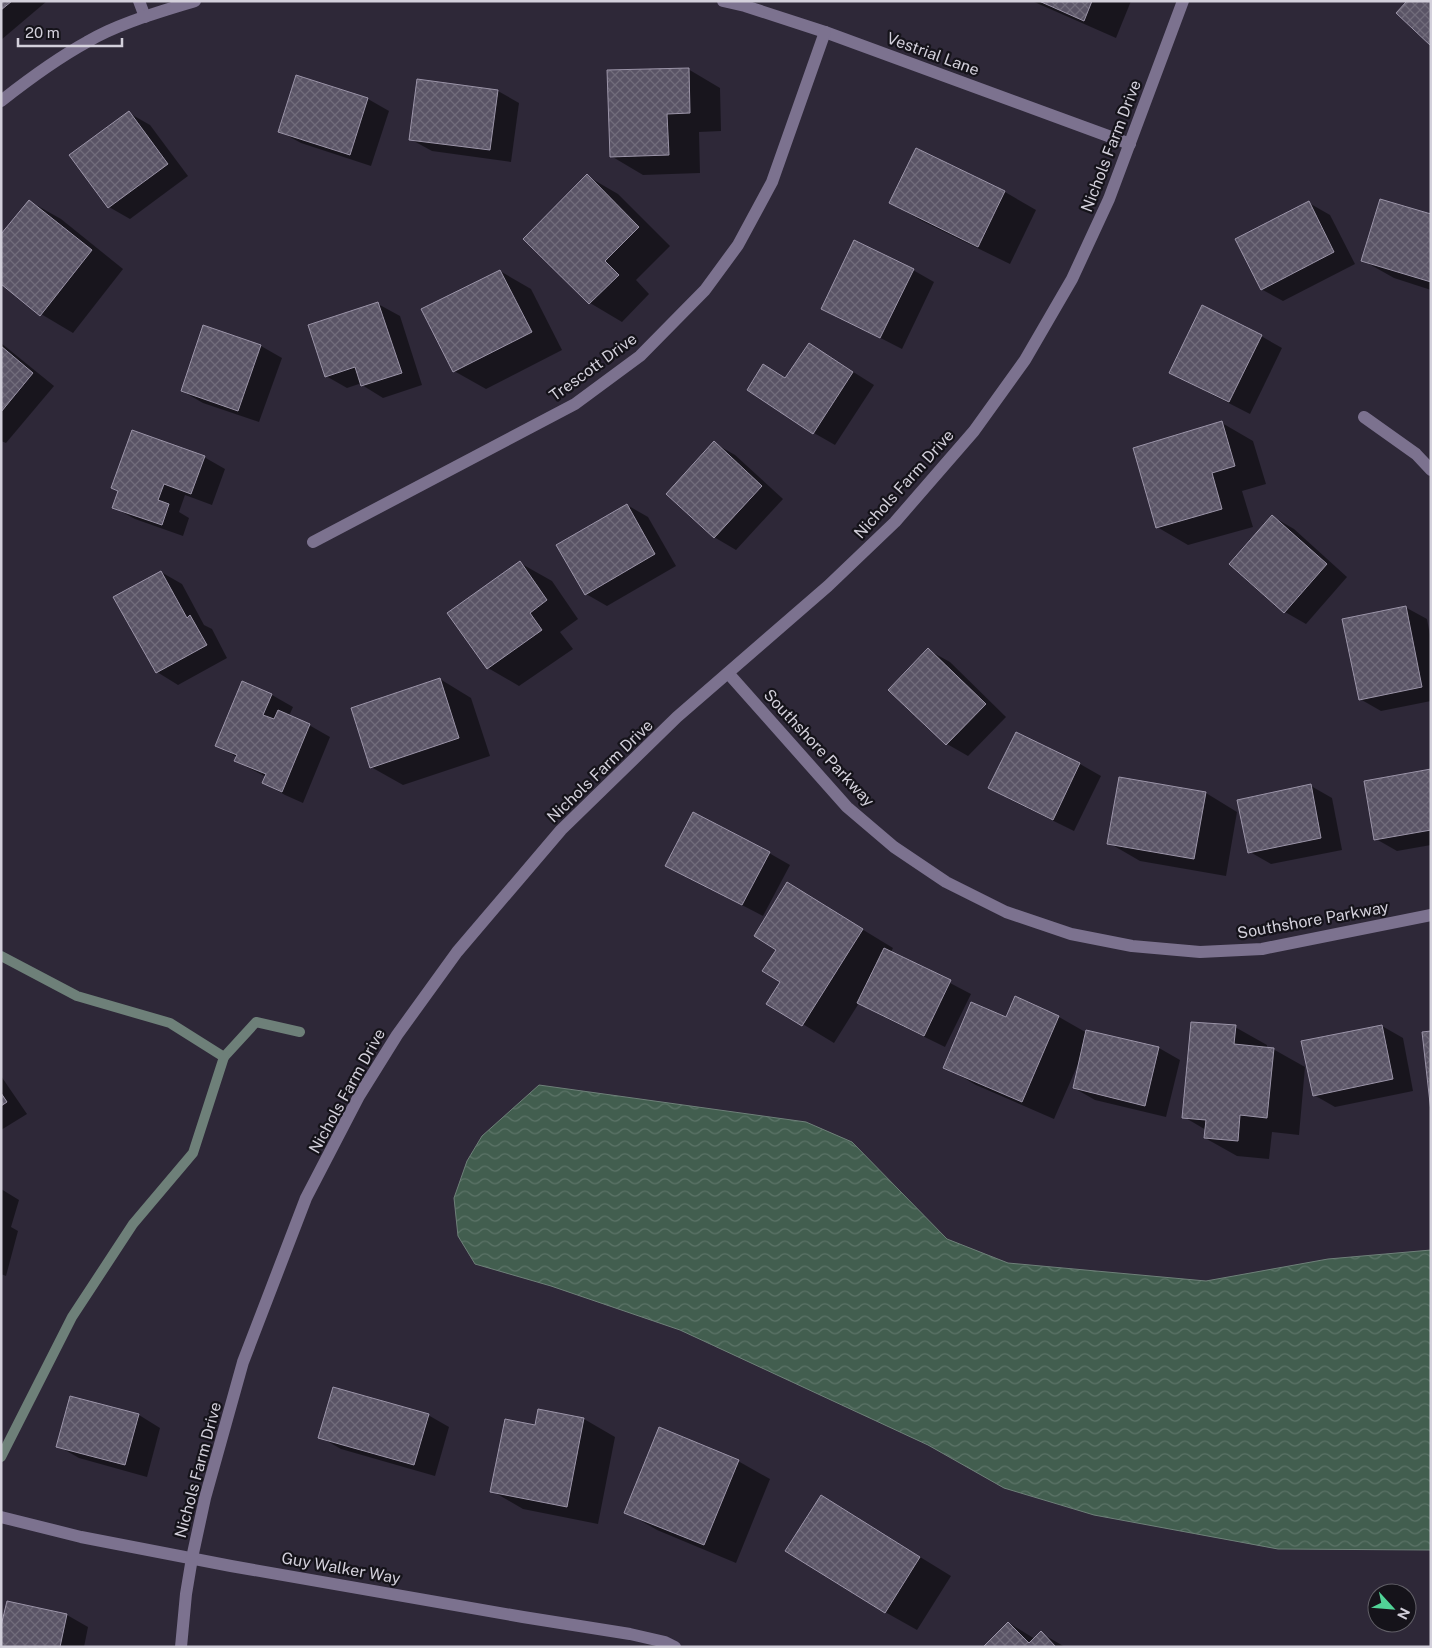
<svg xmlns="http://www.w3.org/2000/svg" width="1432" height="1648" font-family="'Public Sans',sans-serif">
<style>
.water{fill:url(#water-waves);stroke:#6e8079}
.shadow{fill:#0007}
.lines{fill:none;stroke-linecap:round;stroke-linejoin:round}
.stream{stroke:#6e8079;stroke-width:10}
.building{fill:url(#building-cross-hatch);stroke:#9b94a8}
.minor{stroke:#7c728f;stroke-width:12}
.labels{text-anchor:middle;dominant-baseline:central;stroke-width:4.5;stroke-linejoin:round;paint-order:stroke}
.street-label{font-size:16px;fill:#d3d0db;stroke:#15131a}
</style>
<defs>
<pattern id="water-waves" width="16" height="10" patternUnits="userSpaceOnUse" patternTransform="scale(1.25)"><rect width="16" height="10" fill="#425e4f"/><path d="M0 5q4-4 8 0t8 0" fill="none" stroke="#5c7468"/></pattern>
<pattern id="building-cross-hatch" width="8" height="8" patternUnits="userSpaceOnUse" patternTransform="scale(1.25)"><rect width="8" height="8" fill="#5a5466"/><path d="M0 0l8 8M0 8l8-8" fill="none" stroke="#716c7b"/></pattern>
</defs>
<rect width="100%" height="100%" fill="#2e2838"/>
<!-- water -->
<path class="water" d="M539,1085L806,1122L852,1142L947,1239L1008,1263L1206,1281L1328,1259L1431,1250V1550L1278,1549L1094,1515L1004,1488L928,1445L680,1330L551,1286L475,1264L458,1236L454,1198L467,1161L482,1136Z"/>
<!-- shadow -->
<g class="shadow">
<path d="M1,1H47L1,40Z"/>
<path d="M1032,1H1131L1116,38Z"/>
<path d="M688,69L720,88L721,131L699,132L700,173L643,175L611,156Z"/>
<path d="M297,76L368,99L389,111L371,166L301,143L279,131Z"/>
<path d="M498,91L519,103L511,162L432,151L410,139Z"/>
<path d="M129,113L150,125L188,176L130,219L109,207Z"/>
<path d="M916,149L1005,192L1036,210L1010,264L922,221L890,203Z"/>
<path d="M587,176L618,194L670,246L636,280L649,294L622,322L590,303L525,239Z"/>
<path d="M29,201L61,219L123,269L73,333L41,314Z"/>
<path d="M1309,203L1330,215L1355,264L1283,301L1261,289Z"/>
<path d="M1431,216V290L1394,278L1362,260Z"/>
<path d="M913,270L934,282L902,349L822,308Z"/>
<path d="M500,271L531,289L562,350L486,389L454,371Z"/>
<path d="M378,304L400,316L422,385L383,398L362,385V383L347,388L326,376Z"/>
<path d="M204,327L261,346L282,358L259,422L203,403L182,391Z"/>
<path d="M1261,336L1282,348L1250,414L1170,373Z"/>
<path d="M1,343L54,386L6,443L1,441Z"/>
<path d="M809,344L874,385L835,445L814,433L786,379Z"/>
<path d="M1222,423L1253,441L1266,484L1242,491L1253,527L1188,545L1157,527Z"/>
<path d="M714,443L735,455L783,499L736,550L714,537Z"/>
<path d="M204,457L225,469L212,505L185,495L179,512L189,518L183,536L135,519L113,507Z"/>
<path d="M627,505L648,517L676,566L607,606L586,594Z"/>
<path d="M1273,517L1294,529L1347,577L1306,624L1285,612Z"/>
<path d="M520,563L552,581L578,619L560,632L573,649L519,686L488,668Z"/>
<path d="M161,572L182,584L204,625L212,629L227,658L178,685L157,672Z"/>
<path d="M1405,607L1427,619L1431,640V701L1381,711L1360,699Z"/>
<path d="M928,650L950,662L1006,717L968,756L947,744Z"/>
<path d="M440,679L471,698L490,756L403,785L371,767Z"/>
<path d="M243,682L272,695L293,707L289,716L309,725L330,737L303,803L285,795L264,783L266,777L236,761L237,757L217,746Z"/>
<path d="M1016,733L1080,764L1101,776L1074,831L1011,800L990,788Z"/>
<path d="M1431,770V845L1397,851L1376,839Z"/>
<path d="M1120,778L1206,793L1237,812L1226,876L1140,861L1109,843Z"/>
<path d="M1311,786L1332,798L1342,850L1271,864L1250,852Z"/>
<path d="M769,853L790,865L763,916L688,877Z"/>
<path d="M788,884L893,948L891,952L971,994L945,1047L880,1015L859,1003L834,1043L768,1003L782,981L778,950Z"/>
<path d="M1015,998L1059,1017L1087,1033L1159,1048L1180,1060L1166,1117L1095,1100L1074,1088L1080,1062H1079L1054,1119L976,1085L945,1067L1007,1018Z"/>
<path d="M1382,1026L1403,1038L1413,1091L1335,1107L1314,1095Z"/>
<path d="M1235,1027L1267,1045V1048L1273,1049L1305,1067L1299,1135L1272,1132L1269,1159L1237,1156L1205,1138L1206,1130L1184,1117Z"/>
<path d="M1,1076L27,1114L1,1130Z"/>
<path d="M1,1189L19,1200L11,1227L18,1231L6,1276L1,1274Z"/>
<path d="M71,1397L139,1415L160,1428L147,1477L79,1458L58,1446Z"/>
<path d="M539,1410L584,1419L615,1437L598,1524L523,1509L492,1491L536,1426Z"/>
<path d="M428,1415L449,1427L435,1476L341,1449L320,1437Z"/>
<path d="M660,1429L738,1461L770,1479L736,1563L657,1530L626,1512Z"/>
<path d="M821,1496L951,1576L917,1630L885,1612Z"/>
<path d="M67,1615L88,1627L84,1647H1Z"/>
<path d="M1009,1623L1035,1639L1041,1633L1065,1647H985Z"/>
</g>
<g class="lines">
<!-- stream -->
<g class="stream">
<path d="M1,956L77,996L170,1023L224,1057L256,1022L300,1032"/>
<path d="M1,1457L72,1317L133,1224L193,1153L224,1057"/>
</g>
</g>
<!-- building -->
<g class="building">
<path d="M1,1H12L1,10Z"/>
<path d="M1039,1H1092L1084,21Z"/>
<path d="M1407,1H1431V46L1396,13Z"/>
<path d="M689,68L690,113L667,114L669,155L610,157L607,70Z"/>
<path d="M296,75L368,98L350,155L278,132Z"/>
<path d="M417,79L498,90L490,150L409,140Z"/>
<path d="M129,111L168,164L108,208L69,155Z"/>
<path d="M916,148L1005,191L978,247L889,203Z"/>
<path d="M587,174L639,227L605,261L619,275L589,304L523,239Z"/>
<path d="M1380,199L1431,214V282L1361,261Z"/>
<path d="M29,200L92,250L40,316L1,284V234Z"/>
<path d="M1309,201L1334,252L1261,290L1235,239Z"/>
<path d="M854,240L914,269L880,338L821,309Z"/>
<path d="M500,270L532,332L453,372L421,309Z"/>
<path d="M378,302L402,373L361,386L355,367L325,377L308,325Z"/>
<path d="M1202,305L1262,335L1229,402L1169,373Z"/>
<path d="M203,325L261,345L238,411L181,391Z"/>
<path d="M809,343L853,372L813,434L747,390L763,364L785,378Z"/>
<path d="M1,346L33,373L1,412Z"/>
<path d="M1222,421L1235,466L1212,473L1222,509L1156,528L1133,448Z"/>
<path d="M132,430L205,456L191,494L164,484L158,500L169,504L162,525L112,508L118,491L111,488Z"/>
<path d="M714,441L762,486L714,538L666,494Z"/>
<path d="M627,504L655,554L585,595L556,545Z"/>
<path d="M1272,515L1327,564L1284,613L1229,564Z"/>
<path d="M520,561L547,600L530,613L542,630L487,669L447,613Z"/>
<path d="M161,571L187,618L190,615L207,645L156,673L113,597Z"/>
<path d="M1406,606L1422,687L1359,700L1342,619Z"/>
<path d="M928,648L986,704L946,745L888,690Z"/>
<path d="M440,678L459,738L370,768L351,708Z"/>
<path d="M242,681L272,694L263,715L274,719L278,710L310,724L282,792L262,783L266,774L234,761L237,755L215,746Z"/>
<path d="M1016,732L1080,763L1053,820L988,788Z"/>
<path d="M1431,769V830L1374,840L1364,781Z"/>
<path d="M1119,777L1206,792L1194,859L1107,844Z"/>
<path d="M1311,784L1321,838L1248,853L1237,800Z"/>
<path d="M693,812L770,852L742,905L665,866Z"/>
<path d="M787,882L863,929L802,1026L766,1004L780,982L762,971L776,950L754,936Z"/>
<path d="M884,948L951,980L924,1036L857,1003Z"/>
<path d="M1015,996L1059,1016L1022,1102L943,1068L971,1002L1006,1017Z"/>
<path d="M1191,1022L1236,1025L1234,1044L1274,1048L1267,1118L1240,1115L1238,1141L1204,1138L1206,1120L1182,1118Z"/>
<path d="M1382,1025L1393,1079L1313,1096L1301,1041Z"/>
<path d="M1086,1030L1159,1047L1145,1106L1073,1088Z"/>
<path d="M1431,1031V1112L1422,1032Z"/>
<path d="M1,1093L7,1102L1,1106Z"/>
<path d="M333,1387L429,1414L414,1465L318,1438Z"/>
<path d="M70,1396L139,1414L125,1465L56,1447Z"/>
<path d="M538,1409L584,1418L567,1507L490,1492L505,1419L535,1425Z"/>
<path d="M659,1427L739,1460L704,1545L624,1513Z"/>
<path d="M821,1495L920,1557L885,1613L785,1551Z"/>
<path d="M7,1601L67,1614L60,1647H1V1626Z"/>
<path d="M1008,1622L1029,1643L1041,1631L1056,1647H983Z"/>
</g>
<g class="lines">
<!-- minor -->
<g class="minor">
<path d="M139,1L145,17"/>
<path d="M723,1L745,6L825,32L1130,144"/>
<path d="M1,101C29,79 56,59 87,42C119,23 160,12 195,1"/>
<path d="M1364,417L1416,454L1431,470"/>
<path d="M313,542L575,404L640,356L705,290L738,245L772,182L825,32"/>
<path d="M728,673L847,807L894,847L946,882L1006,912L1071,934L1132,946L1200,952L1262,949L1431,915"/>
<path d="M1,1517L81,1537L231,1566L523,1617L630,1634L665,1642L675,1647"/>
<path d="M181,1647L186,1594L192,1558L205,1498L243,1362L306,1198L359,1096L397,1035L457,952L561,830L677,717L828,586L895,522L974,431L1025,360L1072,279L1109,199L1183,1"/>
</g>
</g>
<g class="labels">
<!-- street labels -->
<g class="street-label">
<text transform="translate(933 54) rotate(20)">Vestrial Lane</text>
<text transform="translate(1111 146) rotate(-69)">Nichols Farm Drive</text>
<text transform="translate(593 367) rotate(-36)">Trescott Drive</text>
<text transform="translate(904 484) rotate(-48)">Nichols Farm Drive</text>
<text transform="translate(819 748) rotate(47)">Southshore Parkway</text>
<text transform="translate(600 771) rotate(-44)">Nichols Farm Drive</text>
<text transform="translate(1313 920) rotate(-10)">Southshore Parkway</text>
<text transform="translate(347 1091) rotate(-61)">Nichols Farm Drive</text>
<text transform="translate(198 1470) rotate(-75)">Nichols Farm Drive</text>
<text transform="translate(341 1568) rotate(10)">Guy Walker Way</text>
</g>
</g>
<!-- border -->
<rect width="1432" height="1648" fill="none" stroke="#d3d0db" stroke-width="5"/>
<!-- north arrow -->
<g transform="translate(1392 1608) rotate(116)"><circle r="24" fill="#15131a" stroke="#615f67"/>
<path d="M0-4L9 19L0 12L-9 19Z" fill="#51d397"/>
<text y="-8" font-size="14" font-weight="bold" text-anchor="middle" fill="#d3d0db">N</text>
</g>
<!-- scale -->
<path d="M18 38v8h104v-8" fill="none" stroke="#d3d0db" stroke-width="2.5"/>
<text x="25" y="38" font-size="15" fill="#d3d0db" stroke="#15131a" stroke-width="4" paint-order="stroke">20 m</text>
</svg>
